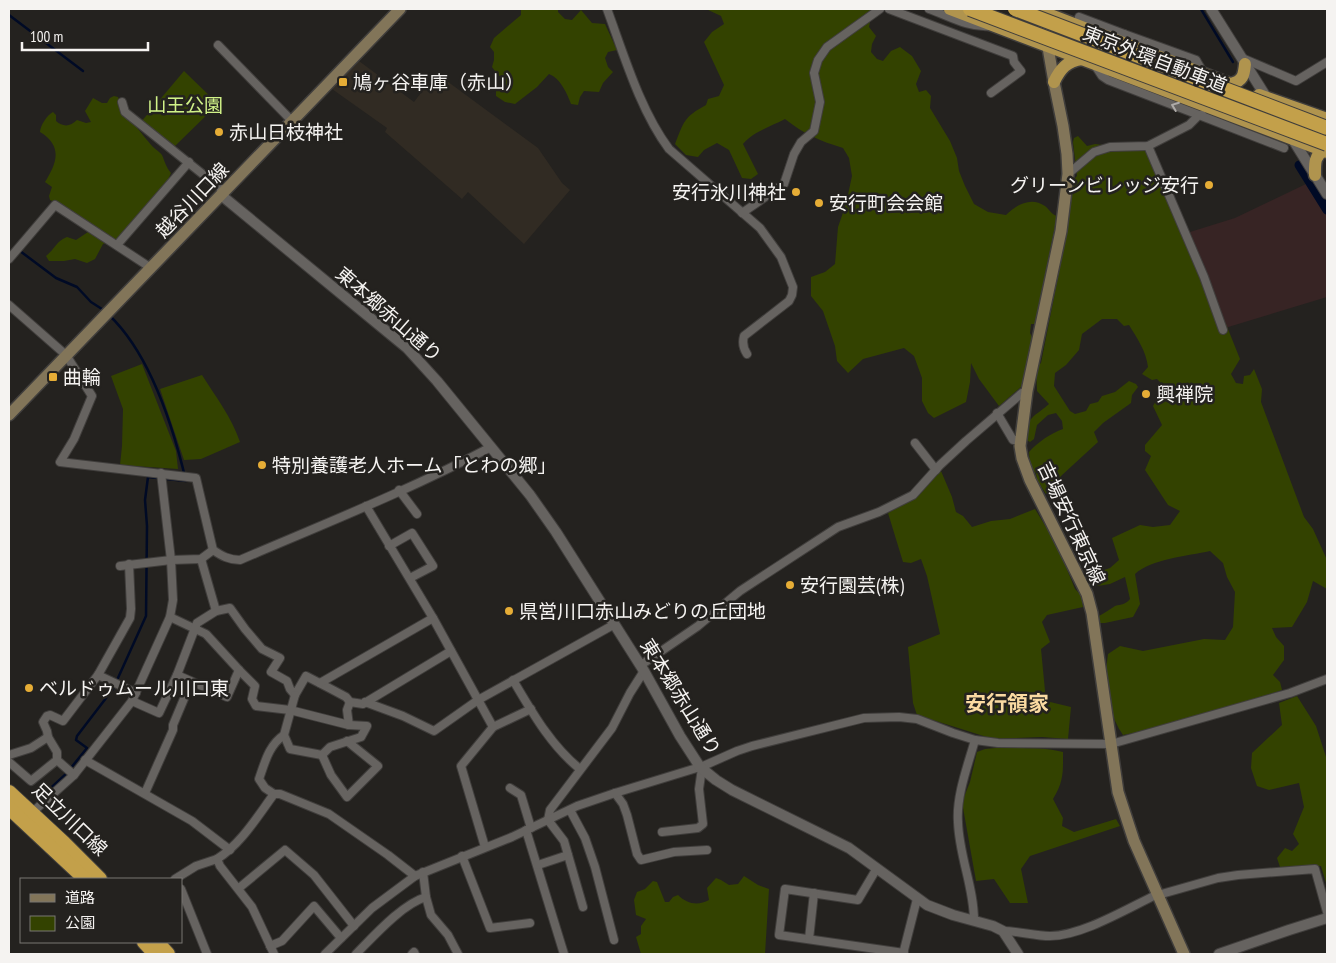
<svg xmlns="http://www.w3.org/2000/svg" width="1336" height="963" font-family="'PT Sans Narrow','Noto Sans JP',sans-serif">
<style>
.commercial{fill:#372424}
.built{fill:#312b23}
.green{fill:#334200}
.lines{fill:none;stroke-linecap:round;stroke-linejoin:round}
.stream{stroke:#000a25;stroke-width:2.5}
.canal{stroke:#000a25;stroke-width:9}
.minor-casing{stroke:#403e3c;stroke-width:10}
.tertiary-casing{stroke:#403e3c;stroke-width:12}
.secondary-casing{stroke:#403e3c;stroke-width:14}
.trunk-casing{stroke:#403e3c;stroke-width:15}
.motorway-casing{stroke:#403e3c;stroke-width:16}
.minor{stroke:#666360;stroke-width:8}
.tertiary{stroke:#666360;stroke-width:10}
.secondary{stroke:#827559;stroke-width:11}
.trunk{stroke:#b0944e;stroke-width:12}
.motorway{stroke:#c3a04a;stroke-width:14}
.motorway-bridge-casing{stroke:#403e3c;stroke-width:16;stroke-linecap:butt}
.motorway-bridge{stroke:#c3a04a;stroke-width:14}
.oneway{stroke:#aeaba8}
.poi-dot{fill:#e6ad36;stroke:#24221f;stroke-width:2}
.labels{text-anchor:middle;dominant-baseline:central;stroke-width:5;stroke-linejoin:round;paint-order:stroke}
.street-label{font-size:19px;fill:#f5f3f1;stroke:#24221f}
.poi-label{font-size:19px;fill:#f5f3f1;stroke:#24221f;text-anchor:start}
.park-label{font-size:19px;fill:#d1f288;stroke:#24221f}
.quarter-label{font-size:21px;font-weight:bold;fill:#fadaa2;stroke:#24221f}
</style>
<rect width="100%" height="100%" fill="#24221f"/>
<!-- commercial -->
<path class="commercial" d="M1306,184L1327,214V297L1225,328L1190,232L1235,218Z"/>
<!-- built -->
<path class="built" d="M359,61L414,102L436,73L538,148L562,183L570,190L524,244L468,192L462,199L385,132L387,128L332,89Z"/>
<!-- green -->
<g class="green">
<path d="M521,9H558V12L565,19L572,20L581,10L592,23L605,24L617,50L608,52L605,58L608,67L613,72L603,83L599,92L584,91L580,97L578,105L571,104C567,93 560,78 549,74L537,87L515,104L505,102L496,96V89L505,79L498,75L492,67L494,60V52L490,47L494,38L521,15Z"/>
<path d="M706,9H874L872,12L869,27L876,36L872,44L871,52L877,59L883,61L891,51L900,47L912,56L921,71L916,84L919,92L926,90L931,96L930,108L950,141L957,158L959,171L965,186L974,204L988,212L1006,215C1016,205 1031,196 1045,206C1050,210 1051,214 1057,216L1035,324H1031L1030,333L1032,337L1022,386L999,406L979,379L971,363L970,382L966,402L934,418L928,413L922,401V378L914,356L904,348L863,359L848,373L837,361L835,346L823,311L811,296V277L825,272L835,264L838,227L846,204L852,176L849,158L843,148C820,141 804,134 785,119C770,127 754,131 743,144L758,174L751,179L742,178L729,150L717,143L704,150L698,157L686,155L675,144C684,121 684,117 706,105L708,99L719,96L724,85L704,42L712,32L724,24L721,16Z"/>
<path d="M184,71L218,104L174,147L141,122Z"/>
<path d="M114,96L118,97C124,113 142,134 153,147C156,150 160,152 162,155C165,162 166,167 171,173L166,184L118,239L103,244L95,259L87,263L75,259L64,261H49L46,256C55,249 56,241 67,237L76,240L88,232C81,217 65,206 50,200L49,196L52,187L45,182C57,163 63,146 40,132C40,126 47,115 53,112L56,115V121C63,127 70,127 77,120L86,123L91,122L85,111L93,98L102,103H107L110,98Z"/>
<path d="M1078,136L1087,146L1095,144L1147,150L1205,291L1226,324L1240,359L1231,374L1236,383L1243,384L1244,376L1250,375L1254,369L1262,389L1261,402L1304,517L1313,529L1327,560V589L1313,581L1307,602L1292,627L1272,628L1276,637L1284,646V660L1273,675L1280,682L1282,690L1174,725L1123,735C1107,712 1104,681 1108,654L1120,646L1143,651L1204,639L1225,640L1233,627L1235,592L1227,577L1223,563L1210,551C1188,556 1151,559 1135,574L1140,604L1133,617L1105,623H1100L1099,616C1105,613 1110,609 1115,606C1122,604 1125,605 1130,599L1125,577L1110,584L1098,586L1095,581V573L1110,568L1119,560L1112,538L1140,525L1153,527L1170,525L1180,511L1168,505L1145,470L1151,456L1145,451V445L1162,425L1153,406L1164,386L1157,379L1152,380L1142,374L1148,367C1146,351 1137,338 1129,325L1124,326L1117,319H1102L1082,334L1079,350L1066,365L1055,373L1054,386L1070,411L1075,414L1086,411L1090,404L1098,402L1102,396L1115,392L1129,381L1136,384L1138,387L1132,395L1131,403L1103,423L1094,432L1098,442L1061,476L1052,492L1046,494L1037,480L1036,473L1030,468L1029,452C1038,442 1051,433 1063,429L1062,421L1056,413L1048,415L1037,425L1034,439L1030,442L1025,439C1026,432 1027,422 1032,418C1035,414 1044,409 1049,404L1037,391L1036,367L1041,363L1065,242L1074,179L1077,176L1073,142L1074,138Z"/>
<path d="M142,364L176,451L178,469L120,465L122,446L123,409L111,376Z"/>
<path d="M202,375C216,397 232,418 240,442L201,459L184,460L160,389Z"/>
<path d="M941,471L952,497L956,512L963,516L972,527L991,521L1010,519L1035,509L1057,545L1075,589L1081,595L1083,607L1047,615L1042,622L1050,642L1041,649L1046,701L1071,707L1068,739L1042,737L993,739L917,715L913,703L908,647L940,634L927,576L921,559L911,563L903,562L888,513L914,498Z"/>
<path d="M1297,696L1316,726L1327,760V898V886L1321,866L1280,867L1277,858L1285,848L1292,851L1299,844L1293,834L1304,807L1299,783L1269,790L1257,786L1251,768L1252,753L1282,725L1279,703Z"/>
<path d="M1006,747C1025,749 1045,747 1063,752C1063,772 1064,781 1053,799L1063,818L1062,826L1074,832L1116,819L1120,826L1030,856L1021,869L1028,903H1010L994,879L976,881L962,802L970,782L977,752L985,749Z"/>
<path d="M744,876L758,885L769,889L765,954H641L636,937L641,934V926L646,919L636,915L634,900L637,892L645,889L653,881L657,882L665,902H669L673,897L678,895C687,904 698,906 709,900L707,888L716,878L721,880L729,885L738,884Z"/>
</g>
<g class="lines">
<!-- stream -->
<g class="stream">
<path d="M1201,9L1233,62"/>
<path d="M9,15L83,71"/>
<path d="M20,251L56,278L77,287L91,302L105,311"/>
<path d="M42,796L66,774L87,748L76,740L77,736L113,689L146,616L147,526L145,500L148,477L186,481C173,426 151,355 109,315"/>
</g>
<!-- canal -->
<path class="canal" d="M1299,165L1327,210"/>
<defs>
<g id="minor">
<path d="M607,9C624,55 640,110 669,149L760,228L781,257L793,287L792,295L789,301L744,336C742,343 743,348 747,354"/>
<path d="M889,9L1013,56L1014,62L1021,71L991,93"/>
<path d="M929,9C949,16 969,28 990,26"/>
<path d="M1079,17L1124,34"/>
<path d="M1112,38L1124,34L1196,60L1204,74"/>
<path d="M218,45L292,121"/>
<path d="M1242,58L1296,81L1327,62"/>
<path d="M1094,64L1102,76L1108,80L1199,115H1202"/>
<path d="M122,102L125,112L225,192"/>
<path d="M1148,146L1204,277L1223,330"/>
<path d="M1068,174L1094,152L1110,147L1148,146L1189,125L1199,115L1284,148"/>
<path d="M742,213L784,184L794,154L801,142L814,131L820,102L814,73L818,60L827,47L880,9"/>
<path d="M117,245L189,162"/>
<path d="M9,259L55,205L151,268"/>
<path d="M9,305L66,355L92,396L74,439L60,462L196,478L213,550C222,556 229,560 240,560C324,524 410,490 491,447"/>
<path d="M997,413L1013,440H1021"/>
<path d="M915,443L936,470"/>
<path d="M399,490L417,514"/>
<path d="M366,506L433,618"/>
<path d="M389,546L412,533L433,566L410,578"/>
<path d="M201,559L216,611L230,608L245,629L262,649L280,658L271,672L287,681L290,689L295,695L306,676L331,689L346,697L350,702L363,704L451,651"/>
<path d="M120,566L171,560L201,559L213,550"/>
<path d="M170,617L206,634L239,670L255,686L252,699L256,706L290,710L349,725"/>
<path d="M641,665L698,626L740,591L838,527L879,512L913,495L940,465L966,441L1022,393L1027,391"/>
<path d="M98,675L136,693"/>
<path d="M177,675L227,697L239,670"/>
<path d="M513,680C532,712 551,746 580,769"/>
<path d="M320,683L433,618L493,727L531,709"/>
<path d="M132,701L159,713L177,675L197,623L216,611"/>
<path d="M365,702L403,716L434,731L478,700L615,624"/>
<path d="M284,735L290,749L322,755L330,747L361,737L367,726L349,725L347,710L350,702"/>
<path d="M48,737L47,731L43,722L47,716L50,715L63,721L98,675L130,618L131,609L129,564"/>
<path d="M9,755L31,748L48,737L57,752V760L74,775"/>
<path d="M322,755L331,775L347,797L378,766L347,741"/>
<path d="M85,760L192,821L230,850"/>
<path d="M9,762L31,781L57,760"/>
<path d="M701,767L737,751L752,746L864,718L899,717L917,719L953,733L975,740L998,743L1111,744L1290,693L1327,679"/>
<path d="M510,788L521,795L531,828"/>
<path d="M145,793L173,730V725L191,682"/>
<path d="M615,793L623,804L627,815L637,854L641,860L674,852L707,850"/>
<path d="M274,794L265,788L259,779C265,762 269,745 284,735L295,695"/>
<path d="M36,809L74,775L132,701L170,617L173,600L171,560L161,473"/>
<path d="M570,810L585,838L595,867L614,940"/>
<path d="M526,830L564,954"/>
<path d="M662,832L698,828L703,824L699,789L702,768"/>
<path d="M485,847L461,766L493,727"/>
<path d="M462,856L490,928L530,923"/>
<path d="M538,865L568,855"/>
<path d="M877,868L858,900L785,889L779,935L904,953"/>
<path d="M423,872L426,897L431,915L448,935L458,954"/>
<path d="M175,879L196,866L217,859"/>
<path d="M239,888L285,850L314,875L354,926"/>
<path d="M181,889L207,954"/>
<path d="M1158,895L1218,878L1238,875L1315,869L1327,912"/>
<path d="M583,907L564,841L548,820L550,810L612,728L630,693L644,671"/>
<path d="M974,921C974,887 959,856 958,822C956,796 968,765 975,740"/>
<path d="M1003,931C1019,931 1034,936 1050,936C1082,936 1128,908 1158,894"/>
<path d="M809,939L814,893"/>
<path d="M270,946L282,941L314,906L341,938"/>
<path d="M274,954L252,907L220,866L217,859C241,844 257,817 274,794H280L329,814L388,855L415,876"/>
<path d="M325,954L372,908L415,876L512,837L577,806L615,793L700,767"/>
<path d="M356,954C373,937 402,904 426,897"/>
<path d="M412,954L414,952L415,954"/>
<path d="M903,954L917,899"/>
</g>
<g id="tertiary">
<path d="M1211,9L1327,194"/>
<path d="M221,195L407,348L437,381L530,495L556,532L644,671L680,736L700,767L716,780L732,790L849,848L927,905L953,915L993,926L1003,931L1018,954"/>
<path d="M1219,954L1289,930L1327,918"/>
</g>
<g id="secondary">
<path d="M1042,13L1054,82L1063,126L1067,154L1068,174L1061,231L1027,391L1020,446L1022,458L1030,480L1087,594L1092,613L1118,792L1134,841L1184,954"/>
<path d="M9,415L400,9"/>
</g>
<g id="trunk">
<path d="M950,9L1327,152"/>
<path d="M1035,9L1233,85"/>
<path d="M1054,82C1060,69 1067,61 1082,59"/>
<path d="M1231,84C1243,81 1244,75 1245,64"/>
<path d="M1259,95L1327,119"/>
<path d="M1315,175C1315,165 1314,156 1323,151"/>
</g>
<g id="motorway">
<path d="M9,792L64,843L100,879"/>
<path d="M9,808L85,879"/>
<path d="M144,942L155,954"/>
<path d="M157,942L168,954"/>
</g>
</defs>
<!-- minor casing -->
<use href="#minor" class="minor-casing"/>
<!-- tertiary casing -->
<use href="#tertiary" class="tertiary-casing"/>
<!-- secondary casing -->
<use href="#secondary" class="secondary-casing"/>
<!-- trunk casing -->
<use href="#trunk" class="trunk-casing"/>
<!-- motorway casing -->
<use href="#motorway" class="motorway-casing"/>
<!-- minor -->
<use href="#minor" class="minor"/>
<!-- tertiary -->
<use href="#tertiary" class="tertiary"/>
<!-- secondary -->
<use href="#secondary" class="secondary"/>
<!-- trunk -->
<use href="#trunk" class="trunk"/>
<!-- motorway -->
<use href="#motorway" class="motorway"/>
<defs>
<g id="motorway-bridge">
<path d="M970,9L1327,144"/>
<path d="M1015,9L1327,128"/>
</g>
</defs>
<!-- motorway-bridge casing -->
<use href="#motorway-bridge" class="motorway-bridge-casing"/>
<!-- motorway-bridge -->
<use href="#motorway-bridge" class="motorway-bridge"/>
</g>
<!-- one-way arrows -->
<defs><path id="oneway-chevron" d="M-2-3.5L2.5 0L-2 3.5" fill="none" stroke-width="1.6" stroke-linecap="round" stroke-linejoin="round" transform="scale(1.25)"/></defs>
<use class="oneway" href="#oneway-chevron" transform="translate(1175 106) rotate(-159)"/>
<!-- markers -->
<g class="poi-dot">
<rect x="338" y="77" width="10" height="10" rx="2.5"/>
<circle cx="219" cy="132" r="5"/>
<circle cx="1209" cy="185" r="5"/>
<circle cx="796" cy="192" r="5"/>
<circle cx="819" cy="203" r="5"/>
<rect x="48" y="372" width="10" height="10" rx="2.5"/>
<circle cx="1146" cy="394" r="5"/>
<circle cx="262" cy="465" r="5"/>
<circle cx="790" cy="585" r="5"/>
<circle cx="509" cy="611" r="5"/>
<circle cx="29" cy="688" r="5"/>
</g>
<g class="labels">
<!-- street labels -->
<g class="street-label">
<text transform="translate(1155 59) rotate(21)">東京外環自動車道</text>
<text transform="translate(192 200) rotate(-46)">越谷川口線</text>
<text transform="translate(389 314) rotate(41)">東本郷赤山通り</text>
<text transform="translate(1072 523) rotate(65)">吉場安行東京線</text>
<text transform="translate(681 697) rotate(58)">東本郷赤山通り</text>
<text transform="translate(70 819) rotate(44)">足立川口線</text>
</g>
<!-- poi labels -->
<g class="poi-label">
<text x="353" y="82">鳩ヶ谷車庫（赤山）</text>
<text x="229" y="132">赤山日枝神社</text>
<text x="1199" y="185" text-anchor="end">グリーンビレッジ安行</text>
<text x="786" y="192" text-anchor="end">安行氷川神社</text>
<text x="829" y="203">安行町会会館</text>
<text x="63" y="377">曲輪</text>
<text x="1156" y="394">興禅院</text>
<text x="272" y="465">特別養護老人ホーム「とわの郷」</text>
<text x="800" y="585">安行園芸(株)</text>
<text x="519" y="611">県営川口赤山みどりの丘団地</text>
<text x="39" y="688">ベルドゥムール川口東</text>
</g>
<!-- park labels -->
<g class="park-label">
<text x="185" y="105">山王公園</text>
</g>
<!-- quarter labels -->
<g class="quarter-label">
<text x="1007" y="703">安行領家</text>
</g>
</g>
<!-- border -->
<rect width="1336" height="963" fill="none" stroke="#f5f3f1" stroke-width="20"/>
<!-- legend -->
<rect x="20" y="878" width="162" height="65" fill="#24221f" stroke="#787673"/>
<rect x="30" y="894" width="25" height="8" fill="#827559" stroke="#787673"/>
<text x="65" y="903" font-size="15" fill="#f5f3f1">道路</text>
<rect x="30" y="916" width="25" height="15" fill="#334200" stroke="#787673"/>
<text x="65" y="928" font-size="15" fill="#f5f3f1">公園</text>
<!-- scale -->
<path d="M22 42v8h126v-8" fill="none" stroke="#f5f3f1" stroke-width="2.5"/>
<text x="30" y="42" font-size="15" fill="#f5f3f1" stroke="#24221f" stroke-width="4" paint-order="stroke">100 m</text>
</svg>
